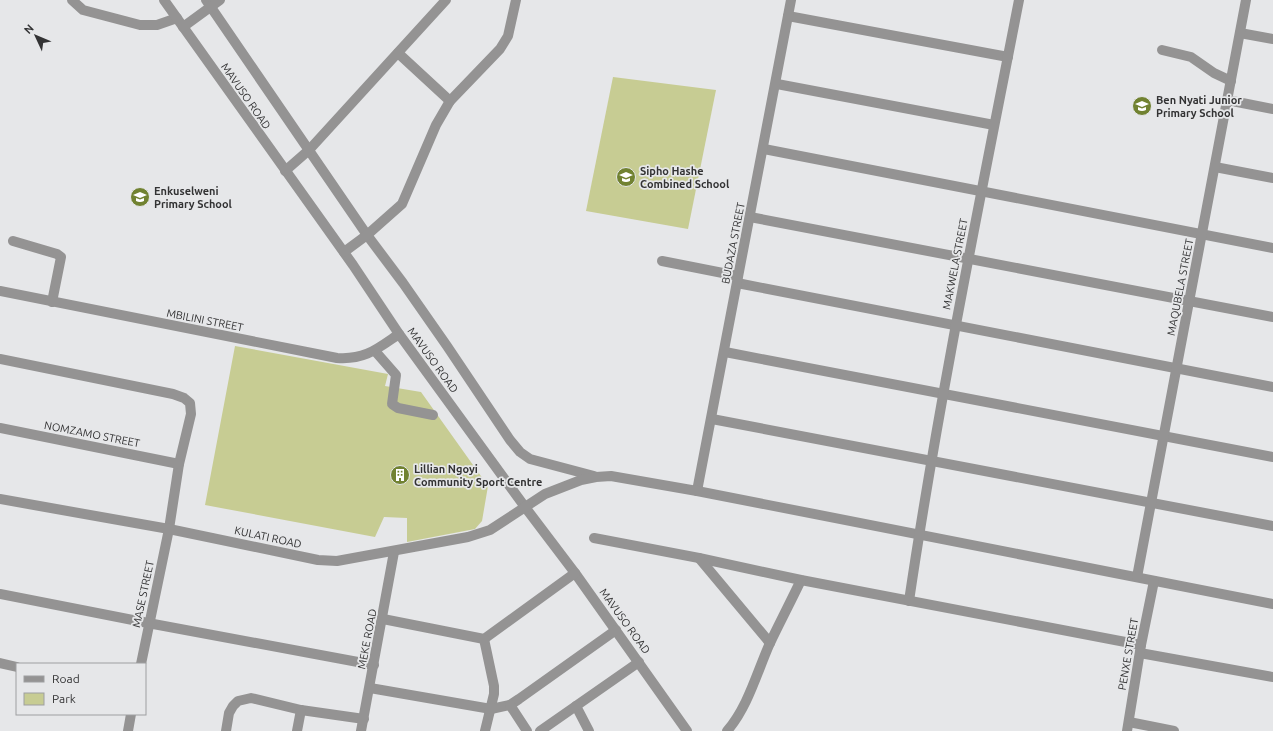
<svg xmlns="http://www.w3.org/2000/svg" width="1273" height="731" font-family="Ubuntu,sans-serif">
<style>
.green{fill:#c7cc93}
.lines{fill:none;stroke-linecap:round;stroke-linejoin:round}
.minor{stroke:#949393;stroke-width:10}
.labels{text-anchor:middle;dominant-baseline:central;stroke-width:3.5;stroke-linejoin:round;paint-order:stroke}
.street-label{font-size:11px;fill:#333334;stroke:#e6e7e9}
.poi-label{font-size:11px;font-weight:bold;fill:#333334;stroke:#e6e7e9;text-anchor:start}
</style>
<rect width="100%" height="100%" fill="#e6e7e9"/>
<!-- green -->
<g class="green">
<path d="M613,77L716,90L688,229L586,211Z"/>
<path d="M235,346L388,374L385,386L421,392L488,486L482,521L475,529L407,542V518L384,517L375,537L205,505Z"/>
</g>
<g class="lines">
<!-- minor -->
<g class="minor">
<path d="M72,0L83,10L140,25H157L177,18"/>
<path d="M164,0L353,265L399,334L525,507L575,573L687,731"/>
<path d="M206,0L367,235L403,283L447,346L510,440L520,452L530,459L594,476"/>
<path d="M788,16L1008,57"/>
<path d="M183,27L220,0"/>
<path d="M1240,33L1273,39"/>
<path d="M1162,50L1191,57L1214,73L1231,81"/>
<path d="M398,53L450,101"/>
<path d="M777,84L994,125"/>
<path d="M1227,100L1273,109"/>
<path d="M764,149L1273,248"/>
<path d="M1215,167L1273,178"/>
<path d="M285,171L309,150L446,0"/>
<path d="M750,217L1273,317"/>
<path d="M13,241L57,254L61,257L52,302"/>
<path d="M344,252L367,235L402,204L436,125L450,101L500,49L508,36L516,0"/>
<path d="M662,261L738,276"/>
<path d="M737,283L1273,387"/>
<path d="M0,291L337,358C365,360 377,349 399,334"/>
<path d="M375,351L396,375L392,404L398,408L433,415"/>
<path d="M725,352L1273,457"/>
<path d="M0,359L173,394L184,398L190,403L191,414L179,464L169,529L141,664"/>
<path d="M712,419L1273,526"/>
<path d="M0,428L179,464"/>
<path d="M697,491L791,0"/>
<path d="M0,499L169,529L318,560L337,561L468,537L490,530L545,494L581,480L596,477L611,476L697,491L1273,604"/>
<path d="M594,538L699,558L801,580L1141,645"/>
<path d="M699,558L770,643"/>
<path d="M1137,577L1246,0"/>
<path d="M0,594L148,623L374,665"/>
<path d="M909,601C939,399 980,200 1019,0"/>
<path d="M383,619L484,639L575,573"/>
<path d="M484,639L494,686V694L485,731"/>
<path d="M1140,653L1273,677"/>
<path d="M0,663L17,667"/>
<path d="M370,688L491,709L510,705L519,699L616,630"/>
<path d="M510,705L527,731"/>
<path d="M576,706L589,731"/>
<path d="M1129,722L1174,731"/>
<path d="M128,731L131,714"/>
<path d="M226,731L229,713L233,706L238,701L251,698L301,710L364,719"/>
<path d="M297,731L301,710"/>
<path d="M361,731L394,552"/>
<path d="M540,731L639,662"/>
<path d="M727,731C748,707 757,672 770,643C780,622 791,601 801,580"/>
<path d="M1127,731L1141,645L1154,581"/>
</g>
</g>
<!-- icons -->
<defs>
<symbol id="school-disc" viewBox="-11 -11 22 22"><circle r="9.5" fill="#718231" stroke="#e6e7e9"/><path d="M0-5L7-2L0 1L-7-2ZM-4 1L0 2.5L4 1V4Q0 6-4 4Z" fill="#fff"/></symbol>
<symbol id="building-disc" viewBox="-11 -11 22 22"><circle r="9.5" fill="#718231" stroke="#e6e7e9"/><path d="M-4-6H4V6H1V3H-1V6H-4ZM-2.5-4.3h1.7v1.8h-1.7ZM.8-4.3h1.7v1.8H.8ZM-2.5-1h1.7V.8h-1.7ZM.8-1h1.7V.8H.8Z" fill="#fff"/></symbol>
</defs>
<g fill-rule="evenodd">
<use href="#school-disc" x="1131" y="95" width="22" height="22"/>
<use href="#school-disc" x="615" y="166" width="22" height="22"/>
<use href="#school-disc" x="129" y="186" width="22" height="22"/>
<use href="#building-disc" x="389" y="464" width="22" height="22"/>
</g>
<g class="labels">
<!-- street labels -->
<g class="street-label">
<text transform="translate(246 96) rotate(55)">MAVUSO ROAD</text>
<text transform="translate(733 243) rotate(-79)">BUDAZA STREET</text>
<text transform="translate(955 264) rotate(-79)">MAKWELA STREET</text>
<text transform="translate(1180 287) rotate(-79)">MAQUBELA STREET</text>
<text transform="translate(205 320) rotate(11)">MBILINI STREET</text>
<text transform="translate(433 360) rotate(54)">MAVUSO ROAD</text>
<text transform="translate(92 434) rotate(11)">NOMZAMO STREET</text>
<text transform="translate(268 537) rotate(12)">KULATI ROAD</text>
<text transform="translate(143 594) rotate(-78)">MASE STREET</text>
<text transform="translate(625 621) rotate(54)">MAVUSO ROAD</text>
<text transform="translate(367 639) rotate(-79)">MEKE ROAD</text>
<text transform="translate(1128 654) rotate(-80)">PENXE STREET</text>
</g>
<!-- poi labels -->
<g class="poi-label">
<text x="1156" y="100">Ben Nyati Junior<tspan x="1156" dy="13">Primary School</tspan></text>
<text x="640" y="171">Sipho Hashe<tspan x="640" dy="13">Combined School</tspan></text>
<text x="154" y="191">Enkuselweni<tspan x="154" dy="13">Primary School</tspan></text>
<text x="414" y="469">Lillian Ngoyi<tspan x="414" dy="13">Community Sport Centre</tspan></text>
</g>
</g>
<!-- legend -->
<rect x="16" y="663" width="130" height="52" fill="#e6e7e9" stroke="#9e9fa1"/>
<rect x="24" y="676" width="20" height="6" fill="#949393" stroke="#9e9fa1"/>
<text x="52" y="683" font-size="12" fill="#333334">Road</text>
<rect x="24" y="693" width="20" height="12" fill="#c7cc93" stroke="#9e9fa1"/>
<text x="52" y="703" font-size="12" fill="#333334">Park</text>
<!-- north arrow -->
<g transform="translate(36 36) rotate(314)" stroke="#e6e7e9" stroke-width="3" paint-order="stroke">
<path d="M0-3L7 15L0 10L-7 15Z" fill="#333334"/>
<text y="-6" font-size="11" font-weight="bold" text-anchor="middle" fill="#333334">N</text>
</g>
</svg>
